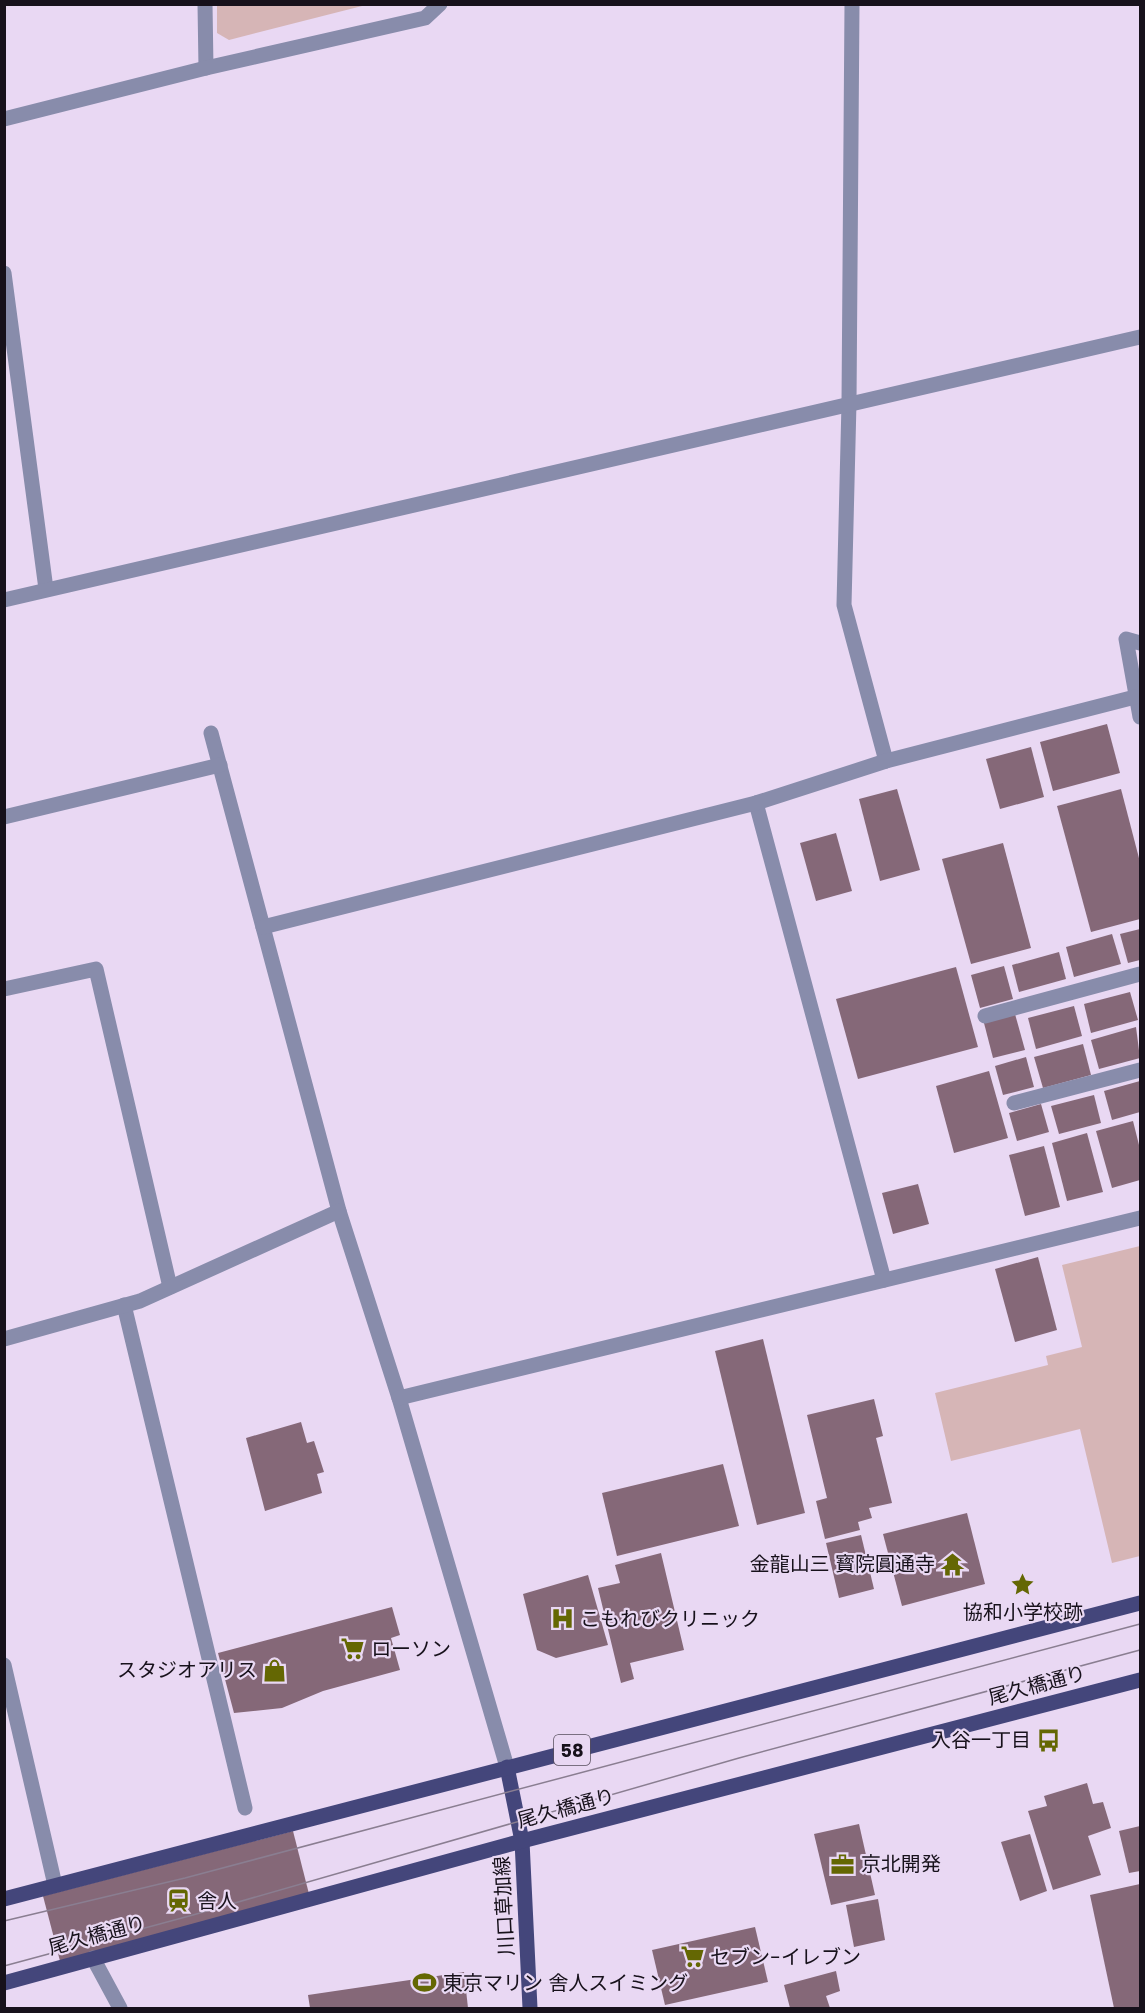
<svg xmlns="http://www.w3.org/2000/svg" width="1145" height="2013" font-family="Poppins,'Noto Sans JP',sans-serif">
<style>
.green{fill:#d6b5b6}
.building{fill:#856878}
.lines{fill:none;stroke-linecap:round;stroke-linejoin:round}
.minor{stroke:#888cab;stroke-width:15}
.major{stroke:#44467b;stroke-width:15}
.tram{stroke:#8a7e91;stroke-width:1.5}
.labels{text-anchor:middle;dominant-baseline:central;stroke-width:4.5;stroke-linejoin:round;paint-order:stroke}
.shield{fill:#e9d8f3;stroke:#564d5c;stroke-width:1.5}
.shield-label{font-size:18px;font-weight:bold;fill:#17111b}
.poi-label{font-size:20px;fill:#17111b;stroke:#e9d8f3;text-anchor:start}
.street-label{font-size:20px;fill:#17111b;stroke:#e9d8f3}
</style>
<rect width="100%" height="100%" fill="#e9d8f3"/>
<!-- green -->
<g class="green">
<path d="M217,5V4L366,5L229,40L217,33Z"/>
<path d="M1140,1246V1556L1112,1563L1080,1429L951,1461L935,1393L1048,1365L1046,1356L1082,1347L1062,1265Z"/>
</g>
<!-- building -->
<g class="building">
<path d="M1107,724L1120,773L1053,791L1040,742Z"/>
<path d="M1031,747L1044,797L1000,809L986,759Z"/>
<path d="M897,789L920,870L880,881L859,799Z"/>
<path d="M1121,789L1140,862V919L1091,932L1057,806Z"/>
<path d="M836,833L852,891L816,901L800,843Z"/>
<path d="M1003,843L1031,948L971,964L942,859Z"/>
<path d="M1140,929V960L1128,963L1120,934Z"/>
<path d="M1112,934L1121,964L1074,977L1066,947Z"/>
<path d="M1059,952L1066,979L1019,992L1012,965Z"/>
<path d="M1004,966L1013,999L980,1008L971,975Z"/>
<path d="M956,967L978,1047L858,1079L836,999Z"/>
<path d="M1130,992L1138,1020L1091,1033L1084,1004Z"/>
<path d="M1074,1006L1082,1036L1036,1049L1028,1018Z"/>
<path d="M1015,1014L1025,1050L993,1058L984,1023Z"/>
<path d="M1136,1027L1140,1058L1099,1069L1091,1040Z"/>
<path d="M1083,1044L1091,1075L1043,1088L1034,1057Z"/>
<path d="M1026,1057L1034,1087L1003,1095L995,1066Z"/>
<path d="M989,1071L1008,1138L954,1153L936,1086Z"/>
<path d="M1140,1081V1112L1112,1120L1104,1091Z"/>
<path d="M1094,1095L1101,1123L1059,1134L1051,1106Z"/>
<path d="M1041,1104L1049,1132L1017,1141L1009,1113Z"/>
<path d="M1133,1121L1140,1149V1180L1112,1188L1096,1131Z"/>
<path d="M1087,1133L1103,1192L1067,1201L1052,1143Z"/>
<path d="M1044,1146L1060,1207L1025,1216L1009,1155Z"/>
<path d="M918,1184L929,1224L893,1234L882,1193Z"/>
<path d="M1038,1257L1057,1330L1015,1342L995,1269Z"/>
<path d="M763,1339L805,1513L757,1525L715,1351Z"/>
<path d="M874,1399L883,1436L876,1438L892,1503L869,1508L872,1518L858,1522L860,1530L825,1539L816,1501L827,1498L807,1415Z"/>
<path d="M301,1422L307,1443L314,1441L324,1472L317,1474L322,1493L265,1511L246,1438Z"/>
<path d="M723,1464L739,1526L617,1556L602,1493Z"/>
<path d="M967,1513L985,1584L902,1606L883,1534Z"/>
<path d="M861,1535L874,1589L839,1598L826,1543Z"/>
<path d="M661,1553L684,1650L630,1663L634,1679L621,1683L598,1588L620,1583L615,1565Z"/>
<path d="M588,1575L608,1645L556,1658L537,1650L523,1594Z"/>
<path d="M392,1607L400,1635L391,1638L400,1670L323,1691L282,1708L234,1713L218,1653Z"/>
<path d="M1087,1783L1093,1804L1103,1802L1111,1828L1088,1836L1101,1875L1053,1890L1028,1811L1047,1806L1044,1796Z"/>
<path d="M859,1824L875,1895L831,1905L814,1834Z"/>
<path d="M1140,1826V1871L1129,1873L1119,1831Z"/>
<path d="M293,1831L309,1894L60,1961L43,1896Z"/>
<path d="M1030,1834L1047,1891L1020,1901L1001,1842Z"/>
<path d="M1140,1884V2008H1114L1090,1895Z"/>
<path d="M878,1899L885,1940L854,1947L846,1905Z"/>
<path d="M755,1927L768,1982L665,2005L652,1950Z"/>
<path d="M836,1971L840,1991L826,1996L830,2008H790L784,1985Z"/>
<path d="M464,1972L468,2008H310L308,1995Z"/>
</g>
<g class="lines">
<!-- minor -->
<g class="minor">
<path d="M205,4L206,68"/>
<path d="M852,4L849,403L844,605L886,761"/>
<path d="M4,119L206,68L425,18L440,4"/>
<path d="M4,273L46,589"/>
<path d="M4,600L1140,337"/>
<path d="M1140,643L1126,639L1140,717"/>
<path d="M211,733L339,1211L399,1398L507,1767"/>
<path d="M756,803L884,1280"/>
<path d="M4,817L220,765"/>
<path d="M263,927L756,803L886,761L1135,697"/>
<path d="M4,989L96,969L170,1287"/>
<path d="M985,1016L1140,974"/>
<path d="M1014,1103L1140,1070"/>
<path d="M124,1305L245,1808"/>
<path d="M4,1339L140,1301L339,1211"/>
<path d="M399,1398L1140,1218"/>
<path d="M4,1665L55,1885"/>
<path d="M93,1958L120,2008"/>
</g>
<!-- major -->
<g class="major">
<path d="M507,1767L522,1841L530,2008"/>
<path d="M4,1899L1140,1603"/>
<path d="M4,1983L522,1841L1140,1680"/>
</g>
<!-- tram -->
<g class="tram">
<path d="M4,1921L185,1878L1140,1624"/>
<path d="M4,1966L193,1915L739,1758L1140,1650"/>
</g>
</g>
<!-- icons -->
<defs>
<symbol id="temple-bare" viewBox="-9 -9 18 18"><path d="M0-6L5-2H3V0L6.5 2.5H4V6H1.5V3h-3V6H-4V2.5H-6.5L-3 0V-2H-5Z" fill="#646703" stroke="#e9d8f3" stroke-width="2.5" paint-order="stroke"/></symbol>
<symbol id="sight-bare" viewBox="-9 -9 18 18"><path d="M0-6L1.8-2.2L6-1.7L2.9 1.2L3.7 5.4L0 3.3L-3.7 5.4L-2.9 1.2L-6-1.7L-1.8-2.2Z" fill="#646703" stroke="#e9d8f3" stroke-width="2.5" paint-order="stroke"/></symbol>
<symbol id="hospital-bare" viewBox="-9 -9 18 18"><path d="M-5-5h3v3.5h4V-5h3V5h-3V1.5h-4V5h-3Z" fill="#646703" stroke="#e9d8f3" stroke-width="2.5" paint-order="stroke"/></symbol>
<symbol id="supermarket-bare" viewBox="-9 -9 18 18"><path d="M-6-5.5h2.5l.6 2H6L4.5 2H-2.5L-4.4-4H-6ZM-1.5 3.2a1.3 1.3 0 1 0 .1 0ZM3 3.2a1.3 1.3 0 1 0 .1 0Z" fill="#646703" stroke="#e9d8f3" stroke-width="2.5" paint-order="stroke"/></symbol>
<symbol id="shop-bare" viewBox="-9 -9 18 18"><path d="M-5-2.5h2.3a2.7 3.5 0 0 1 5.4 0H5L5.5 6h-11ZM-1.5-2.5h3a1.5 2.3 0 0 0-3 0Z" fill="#646703" stroke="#e9d8f3" stroke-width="2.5" paint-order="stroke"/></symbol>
<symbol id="bus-bare" viewBox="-9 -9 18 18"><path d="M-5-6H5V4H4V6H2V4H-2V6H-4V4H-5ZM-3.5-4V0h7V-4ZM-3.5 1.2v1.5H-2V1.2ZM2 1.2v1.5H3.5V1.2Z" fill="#646703" stroke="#e9d8f3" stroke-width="2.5" paint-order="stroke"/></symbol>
<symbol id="office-bare" viewBox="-9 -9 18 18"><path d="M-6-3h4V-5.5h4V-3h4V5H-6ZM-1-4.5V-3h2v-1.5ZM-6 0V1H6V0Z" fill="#646703" stroke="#e9d8f3" stroke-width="2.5" paint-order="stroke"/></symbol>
<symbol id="station-bare" viewBox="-9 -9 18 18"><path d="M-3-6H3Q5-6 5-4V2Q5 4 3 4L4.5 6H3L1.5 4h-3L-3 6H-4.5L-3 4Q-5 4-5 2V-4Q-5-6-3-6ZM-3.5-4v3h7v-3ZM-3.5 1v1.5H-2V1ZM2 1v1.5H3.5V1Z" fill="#646703" stroke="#e9d8f3" stroke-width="2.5" paint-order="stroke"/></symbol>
<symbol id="stadium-bare" viewBox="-9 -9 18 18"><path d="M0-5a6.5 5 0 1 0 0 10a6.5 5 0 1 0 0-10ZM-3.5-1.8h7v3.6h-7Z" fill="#646703" stroke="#e9d8f3" stroke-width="2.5" paint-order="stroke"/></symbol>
</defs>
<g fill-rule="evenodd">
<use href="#temple-bare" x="936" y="1548" width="33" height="33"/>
<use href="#sight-bare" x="1006" y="1568" width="33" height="33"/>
<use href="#hospital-bare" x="546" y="1602" width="33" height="33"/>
<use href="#supermarket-bare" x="336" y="1632" width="33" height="33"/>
<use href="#shop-bare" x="258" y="1654" width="33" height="33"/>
<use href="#bus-bare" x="1032" y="1724" width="33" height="33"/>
<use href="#office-bare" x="826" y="1848" width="33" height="33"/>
<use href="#station-bare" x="162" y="1884" width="33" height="33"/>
<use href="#supermarket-bare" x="676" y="1940" width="33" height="33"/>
<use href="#stadium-bare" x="408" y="1966" width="33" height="33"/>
</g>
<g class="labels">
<!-- shield labels -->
<rect class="shield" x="554" y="1735" width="36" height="30" rx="4.5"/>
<g class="shield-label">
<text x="572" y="1750">58</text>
</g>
<!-- poi labels -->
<g class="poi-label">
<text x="935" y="1564" text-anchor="end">金龍山三 寳院圓通寺</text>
<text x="1023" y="1612" text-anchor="middle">協和小学校跡</text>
<text x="580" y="1619">こもれびクリニック</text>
<text x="371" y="1649">ローソン</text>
<text x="257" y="1670" text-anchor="end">スタジオアリス</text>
<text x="1031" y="1740" text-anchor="end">入谷一丁目</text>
<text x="861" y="1864">京北開発</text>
<text x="197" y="1901">舎人</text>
<text x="710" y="1957">セブン-イレブン</text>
<text x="443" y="1983">東京マリン 舎人スイミング</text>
</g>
<!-- street labels -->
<g class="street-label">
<text transform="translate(1037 1685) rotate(-15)">尾久橋通り</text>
<text transform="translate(566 1808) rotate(-15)">尾久橋通り</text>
<text transform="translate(504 1906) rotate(-93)">川口草加線</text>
<text transform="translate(97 1935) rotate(-15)">尾久橋通り</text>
</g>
</g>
<!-- border -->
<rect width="1145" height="2013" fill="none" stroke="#17111b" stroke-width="12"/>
</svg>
